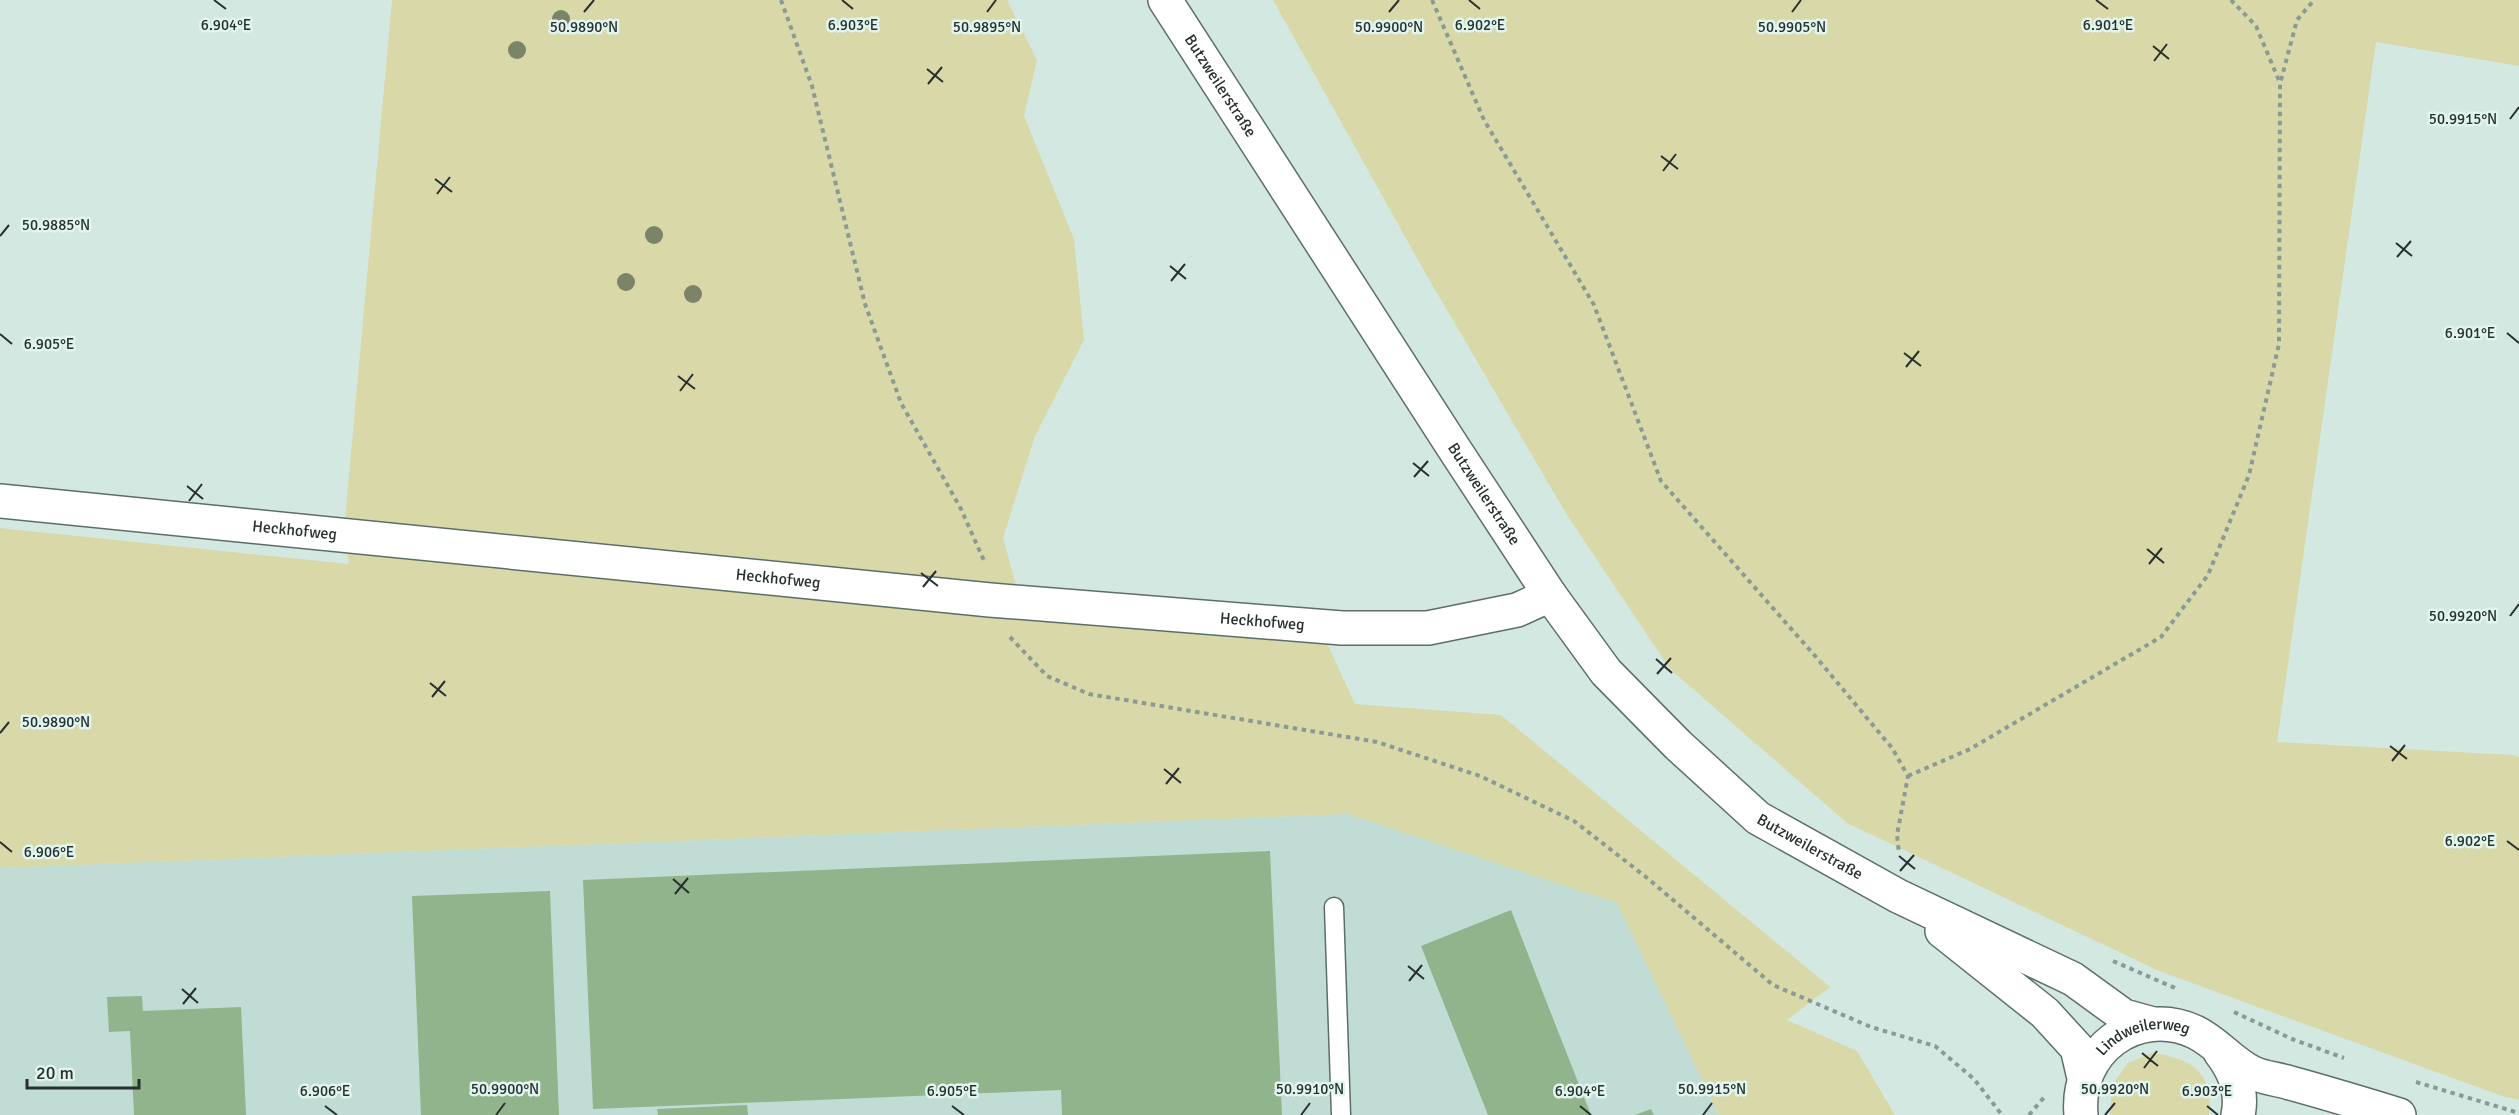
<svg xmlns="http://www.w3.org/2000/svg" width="2519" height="1115" font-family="Signika,sans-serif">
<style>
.built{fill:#c0dcd4}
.green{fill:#d9d8a8}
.building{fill:#92b48c}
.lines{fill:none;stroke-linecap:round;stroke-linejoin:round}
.service-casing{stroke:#5c6e69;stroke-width:21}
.minor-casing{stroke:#5c6e69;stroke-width:36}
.tertiary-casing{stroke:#5c6e69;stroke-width:36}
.path{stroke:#8b9a95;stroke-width:4;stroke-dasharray:4.5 4.5;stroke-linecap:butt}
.service{stroke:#fff;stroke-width:18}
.minor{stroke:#fff;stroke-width:33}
.tertiary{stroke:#fff;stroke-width:33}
.tree{fill:#7b8369}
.ticks{fill:none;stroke:#28302d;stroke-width:2}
.labels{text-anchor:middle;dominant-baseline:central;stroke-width:5;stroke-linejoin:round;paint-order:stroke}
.street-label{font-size:16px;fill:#28302d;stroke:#e1f5ef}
.ticks-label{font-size:15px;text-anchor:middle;fill:#28302d;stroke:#e1f5ef;stroke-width:5;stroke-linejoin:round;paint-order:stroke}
</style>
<rect width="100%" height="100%" fill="#d4e8e2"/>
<!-- built -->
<path class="built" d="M1348,814L1617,903L1719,1115H0V868Z"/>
<!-- green -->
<g class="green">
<path d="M392,0H1007L1037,60L1024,116L1074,239L1084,340L1035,436L1003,538L1017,588L1315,617L1355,704L1501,715L1830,987L1787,1020L1857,1051L1895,1115H1719L1617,903L1348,814L0,868V528L349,564L344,531Z"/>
<path d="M1273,0H2519V66L2376,42L2277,742L2512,755L2519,757V1100L2502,1096L2159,971L1847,823L1670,669L1567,515L1427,276Z"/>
<path d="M2152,1053C2191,1058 2214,1072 2209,1115H2110L2112,1085L2128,1063Z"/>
</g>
<!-- building -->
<g class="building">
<path d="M1270,851L1282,1115H1062L1061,1090L593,1109L583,880Z"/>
<path d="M550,891L559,1115H421L412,896Z"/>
<path d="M1511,910L1543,993L1591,1115H1488L1421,946Z"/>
<path d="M142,996L143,1011L241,1007L246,1115H134L130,1031L109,1032L107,997Z"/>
<path d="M747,1105L748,1115H658L657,1109Z"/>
<path d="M1651,1109L1654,1115H1635Z"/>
</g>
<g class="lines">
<defs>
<path id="service" d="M1334,907L1341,1115"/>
<g id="minor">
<path id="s1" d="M0,501L990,600L1342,628H1428L1517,610L1550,595"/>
</g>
<g id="tertiary">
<path id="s2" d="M1165,0L1453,447L1550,595L1606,672L1678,745L1758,818L1898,896L2073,979L2124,1016L2153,1024"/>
<path d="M1942,931L2045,1013L2077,1048L2084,1078"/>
<path d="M2220,1052C2234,1070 2243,1092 2238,1115"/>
<path id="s3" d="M2081,1115C2075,1051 2136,1005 2195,1032C2216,1042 2231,1062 2251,1072C2262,1078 2278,1079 2290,1083C2327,1093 2363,1104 2399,1115"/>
</g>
</defs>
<!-- service casing -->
<use href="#service" class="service-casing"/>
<!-- minor casing -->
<use href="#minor" class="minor-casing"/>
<!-- tertiary casing -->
<use href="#tertiary" class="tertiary-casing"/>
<!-- path -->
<g class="path">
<path d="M781,0L812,86L865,304L901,403L961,509L985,563"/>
<path d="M1432,0L1484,120L1594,305L1661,481L1816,657L1892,748L1908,776L1897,835L1899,854"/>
<path d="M2231,0L2256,26L2280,83"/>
<path d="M1010,637L1047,676L1089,694L1377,742L1480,776L1574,821L1646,877L1773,985L1871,1027L1935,1046L1974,1079L2002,1115"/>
<path d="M1908,776L1970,749L2161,637L2208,575L2249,475L2279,344L2280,84L2297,20L2314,0"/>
<path d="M2113,961L2175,988"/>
<path d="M2234,1012L2292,1039L2344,1058"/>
<path d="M2416,1082L2519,1113"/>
<path d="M2029,1115L2046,1095"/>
</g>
<!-- service -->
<use href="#service" class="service"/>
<!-- minor -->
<use href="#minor" class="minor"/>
<!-- tertiary -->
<use href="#tertiary" class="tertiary"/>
</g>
<!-- trees -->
<g class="tree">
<circle cx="561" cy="19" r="9"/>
<circle cx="517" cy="50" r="9"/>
<circle cx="654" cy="235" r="9"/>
<circle cx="626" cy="282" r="9"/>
<circle cx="693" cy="294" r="9"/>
</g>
<!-- ticks -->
<path class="ticks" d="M214,0L226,9M842,0L853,9M1469,0L1480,9M2096,0L2108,9M584,12L594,0M987,12L996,0M1389,12L1399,0M1792,12L1801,0M2153,46L2169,59M2154,61L2167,44M927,69L943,82M928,84L942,67M2510,119L2519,107M1661,156L1678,169M1663,171L1676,154M435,179L452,192M437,194L450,177M0,236L9,225M2396,243L2412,256M2397,257L2411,241M1170,266L1186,279M1171,281L1185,264M2507,333L2519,343M0,334L12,344M1904,353L1921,366M1906,367L1919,351M678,376L695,389M680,391L693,374M1413,463L1429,476M1414,477L1428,461M187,486L203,499M189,501L202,484M2147,549L2164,563M2149,564L2162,548M921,573L938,586M923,587L936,571M2510,616L2519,604M1656,659L1672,673M1657,674L1671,658M430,683L446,696M432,697L445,681M0,733L9,722M2390,746L2407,759M2392,761L2405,745M1164,769L1181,783M1166,784L1179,768M2507,841L2519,850M0,842L12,852M1899,856L1915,869M1900,871L1914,855M673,879L689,893M675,894L688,878M1408,966L1424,979M1409,981L1422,965M182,989L198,1003M183,1004L196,988M2142,1053L2158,1066M2144,1068L2157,1051M325,1106L337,1115M952,1106L964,1115M1580,1106L1591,1115M2207,1106L2218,1115M496,1115L505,1103M1301,1115L1310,1103M1703,1115L1712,1103M2105,1115L2115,1103"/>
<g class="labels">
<!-- street labels -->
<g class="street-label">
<text stroke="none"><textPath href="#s2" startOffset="102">Butzweilerstraße</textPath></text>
<text stroke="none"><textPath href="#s2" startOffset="588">Butzweilerstraße</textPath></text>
<text stroke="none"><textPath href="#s1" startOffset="296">Heckhofweg</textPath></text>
<text stroke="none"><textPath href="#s1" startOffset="782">Heckhofweg</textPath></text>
<text stroke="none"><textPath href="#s1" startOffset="1268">Heckhofweg</textPath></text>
<text stroke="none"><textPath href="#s2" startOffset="1074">Butzweilerstraße</textPath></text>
<text stroke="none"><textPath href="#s3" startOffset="116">Lindweilerweg</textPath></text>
</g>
</g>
<g class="ticks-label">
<text x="853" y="30">6.903°E</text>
<text x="226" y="30">6.904°E</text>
<text x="1480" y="30">6.902°E</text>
<text x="2108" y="30">6.901°E</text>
<text x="987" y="32">50.9895°N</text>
<text x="1389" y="32">50.9900°N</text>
<text x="1792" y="32">50.9905°N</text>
<text x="584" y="32">50.9890°N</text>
<text x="2463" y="124">50.9915°N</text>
<text x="56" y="230">50.9885°N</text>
<text x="2470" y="338">6.901°E</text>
<text x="49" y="349">6.905°E</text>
<text x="2463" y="621">50.9920°N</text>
<text x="56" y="727">50.9890°N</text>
<text x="2470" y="846">6.902°E</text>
<text x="49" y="857">6.906°E</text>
<text x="505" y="1094">50.9900°N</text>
<text x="1310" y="1094">50.9910°N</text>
<text x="1712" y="1094">50.9915°N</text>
<text x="2115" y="1094">50.9920°N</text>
<text x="325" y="1096">6.906°E</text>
<text x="952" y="1096">6.905°E</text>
<text x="1580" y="1096">6.904°E</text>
<text x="2207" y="1096">6.903°E</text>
</g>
<!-- scale -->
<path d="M27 1079v9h112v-9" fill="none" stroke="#28302d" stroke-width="3"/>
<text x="36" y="1079" font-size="18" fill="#28302d" stroke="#e1f5ef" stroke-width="4.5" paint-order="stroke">20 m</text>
</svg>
